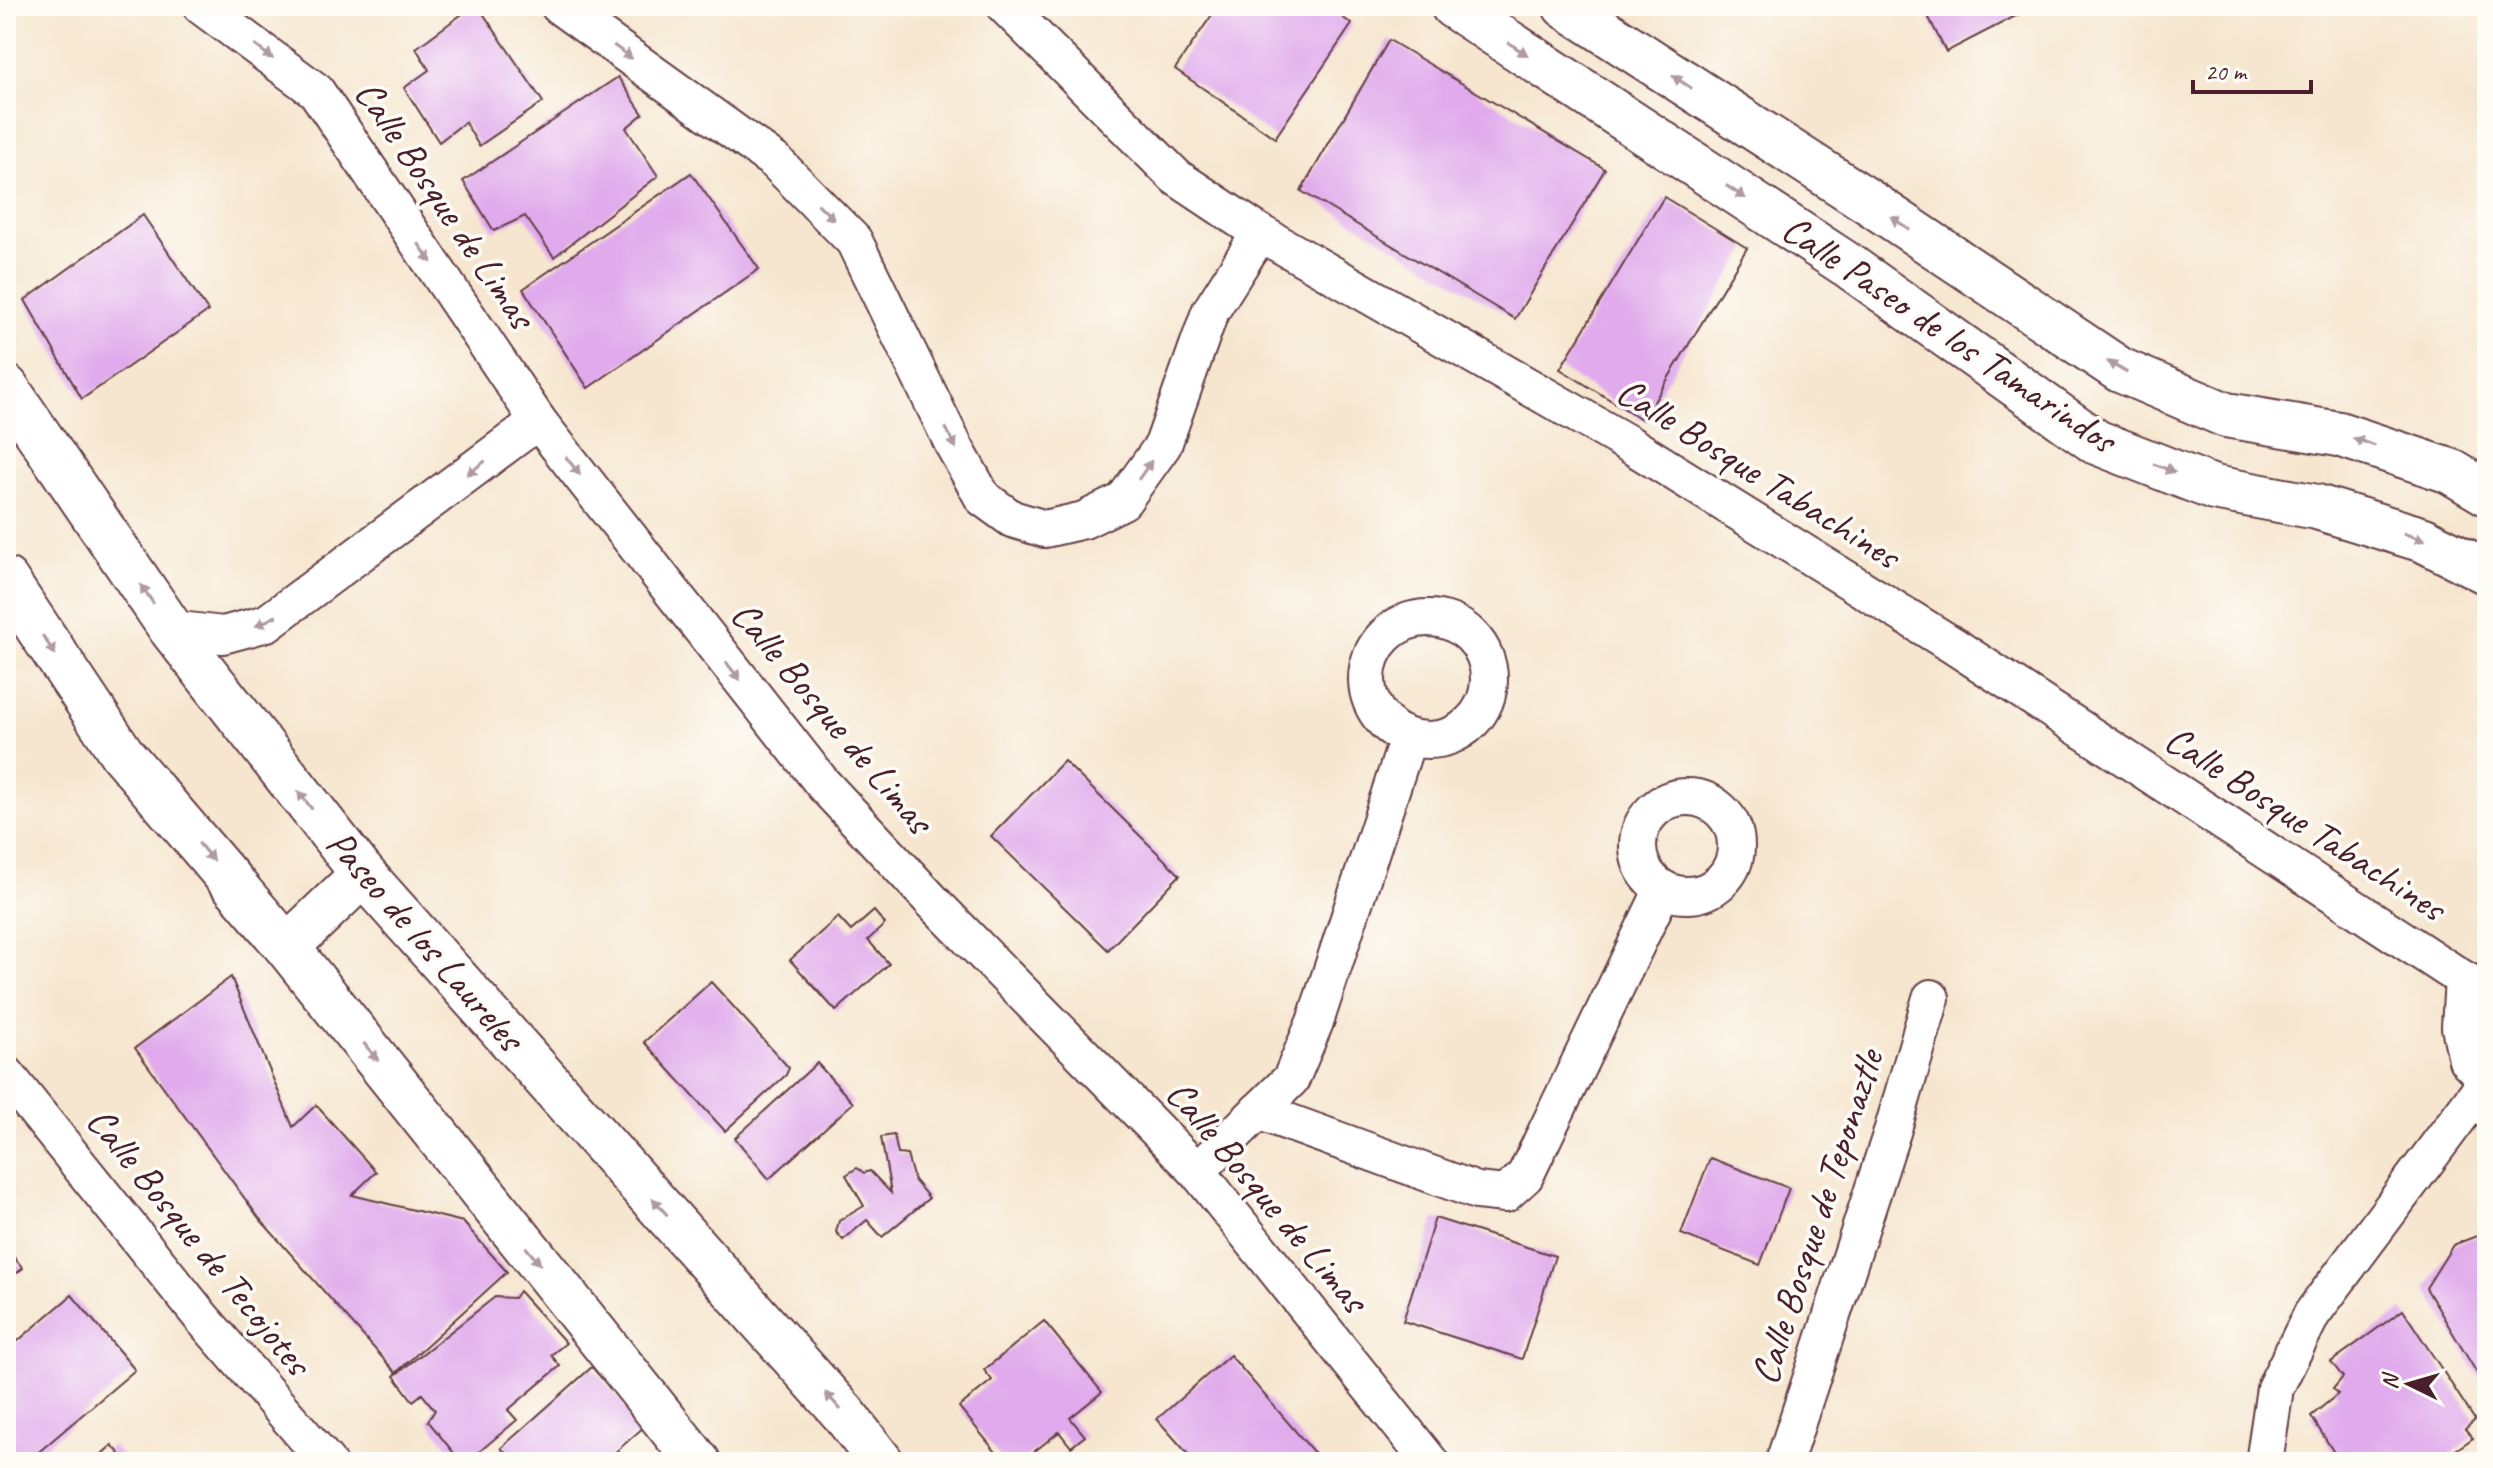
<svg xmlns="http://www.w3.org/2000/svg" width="2493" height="1468" font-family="Caveat,sans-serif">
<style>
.building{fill:#e0aaec}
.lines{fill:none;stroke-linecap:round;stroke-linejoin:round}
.street-casing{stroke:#643d44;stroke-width:40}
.secondary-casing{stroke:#643d44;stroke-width:48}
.street{stroke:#fff;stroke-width:36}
.secondary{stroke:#fff;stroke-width:44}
.oneway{fill:#ae9aa0}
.labels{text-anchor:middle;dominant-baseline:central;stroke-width:7;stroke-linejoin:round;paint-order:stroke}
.street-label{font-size:40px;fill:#4a1f2b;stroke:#fdfcf7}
</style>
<rect width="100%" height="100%" fill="#fdfcf7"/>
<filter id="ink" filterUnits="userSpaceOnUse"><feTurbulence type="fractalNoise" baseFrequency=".0125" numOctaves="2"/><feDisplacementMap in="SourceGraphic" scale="16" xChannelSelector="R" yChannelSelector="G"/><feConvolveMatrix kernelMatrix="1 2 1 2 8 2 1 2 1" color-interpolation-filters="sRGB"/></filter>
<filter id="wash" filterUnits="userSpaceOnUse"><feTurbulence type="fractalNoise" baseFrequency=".006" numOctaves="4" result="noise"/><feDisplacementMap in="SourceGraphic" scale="32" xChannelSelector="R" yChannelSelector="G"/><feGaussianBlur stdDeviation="1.8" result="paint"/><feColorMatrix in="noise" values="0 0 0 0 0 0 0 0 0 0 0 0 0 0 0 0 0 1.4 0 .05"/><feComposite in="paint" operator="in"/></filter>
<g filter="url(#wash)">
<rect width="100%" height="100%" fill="#f6e6cf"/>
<g id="blocks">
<!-- building -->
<g class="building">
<path d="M473,6H478L543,102L479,146L465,122L439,142L404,88L429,70L416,48Z"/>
<path d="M1218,6H1326L1352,24L1275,138L1175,69Z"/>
<path d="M1923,6H2035L1946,52Z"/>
<path d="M1389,40L1605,169L1515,319L1301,191Z"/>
<path d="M618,77L643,114L626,128L658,176L554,257L525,216L494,231L463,181Z"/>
<path d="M691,173L759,269L588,388L523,289Z"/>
<path d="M1664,197L1747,248L1643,420L1560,369Z"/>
<path d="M143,215L208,311L82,399L25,300Z"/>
<path d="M1064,761L1180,875L1108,950L991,836Z"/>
<path d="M874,911L885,924L868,940L889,964L836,1011L790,960L838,917L851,931Z"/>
<path d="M231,977L293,1127L316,1105L376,1172L352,1195L463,1222L507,1272L396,1373L259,1218L135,1048Z"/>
<path d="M711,982L789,1068L786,1075L725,1131L644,1042Z"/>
<path d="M817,1063L853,1103L769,1179L735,1138Z"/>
<path d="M894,1135L898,1154L907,1155L914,1180L929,1198L882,1237L867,1220L843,1240L836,1232L839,1221L864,1206L846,1175L857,1168L864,1173L870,1171L891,1193L881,1137Z"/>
<path d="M1710,1158L1789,1188L1760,1265L1681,1234Z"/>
<path d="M1435,1218L1555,1256L1522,1359L1403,1321Z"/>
<path d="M2487,1232V1390L2426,1288L2453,1245Z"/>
<path d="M6,1248L23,1268L6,1282Z"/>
<path d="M519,1291L566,1343L551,1355L560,1366L508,1410L517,1420L467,1462H461L428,1421L435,1410L422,1394L413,1401L394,1376L495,1297L514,1298Z"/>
<path d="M72,1295L135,1370L27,1462H6V1351Z"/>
<path d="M2403,1310L2475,1420L2465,1429L2473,1438L2446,1457L2449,1462H2340L2311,1416L2338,1394L2333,1389L2343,1377L2331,1362Z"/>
<path d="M1044,1321L1102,1392L1070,1418L1085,1436L1071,1447L1059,1432L1021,1462H1004L959,1407L992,1380L984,1370Z"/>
<path d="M1230,1355L1322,1462H1195L1157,1419Z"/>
<path d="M592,1367L644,1427L604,1462H514L501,1448Z"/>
<path d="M112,1445L127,1462H93Z"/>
</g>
</g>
</g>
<g filter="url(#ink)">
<use href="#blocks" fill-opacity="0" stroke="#643d44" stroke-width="2"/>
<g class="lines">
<defs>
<g id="street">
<path d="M201,6L316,91L538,421L823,784L933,902L1197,1171L1430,1462"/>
<path d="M559,6L776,162L854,241L954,446L983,498L1012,519L1045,529L1084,520L1123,501L1163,445L1210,312L1260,233"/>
<path d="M1005,6L1176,177L1260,233L1629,444L1954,646L2463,979L2487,991"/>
<circle cx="1428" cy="679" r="61"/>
<path d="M171,629L223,635L267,623L538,421"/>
<circle cx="1687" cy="846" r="49"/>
<path d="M2463,979L2460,1027L2467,1060L2487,1080"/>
<path d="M6,1074L202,1318L327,1462"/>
<path d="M1258,1111L1477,1191L1505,1194L1525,1176L1663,889"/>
<path d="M1197,1171L1291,1079L1315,1022L1408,738"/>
<path d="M1784,1462L1893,1129L1931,998"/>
<path d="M2267,1462L2265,1456L2275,1388L2312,1314L2487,1080"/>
</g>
<g id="secondary">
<path d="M1453,6L1849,266L2096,442L2214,488L2317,507L2424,540L2487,572"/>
<path d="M1565,6L1869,202L2120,370L2226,415L2339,434L2450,471L2487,493"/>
<path d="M6,387L171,629L363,874L844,1414L881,1462"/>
<path d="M6,580L122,754L287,947L698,1462"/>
<path d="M287,947L363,874"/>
</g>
</defs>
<!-- street casing -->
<use href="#street" class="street-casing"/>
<!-- secondary casing -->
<use href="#secondary" class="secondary-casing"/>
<!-- street -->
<use href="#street" class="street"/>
<!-- secondary -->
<use href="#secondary" class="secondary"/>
</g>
<!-- one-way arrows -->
<defs><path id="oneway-solid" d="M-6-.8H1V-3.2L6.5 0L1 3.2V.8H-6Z" transform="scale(2)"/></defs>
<g class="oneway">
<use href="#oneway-solid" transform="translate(1518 49) rotate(33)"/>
<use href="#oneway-solid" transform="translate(264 52) rotate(37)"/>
<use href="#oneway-solid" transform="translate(623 52) rotate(36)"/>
<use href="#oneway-solid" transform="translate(1682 82) rotate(-147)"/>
<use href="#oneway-solid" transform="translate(1736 192) rotate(33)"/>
<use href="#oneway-solid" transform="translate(826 212) rotate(45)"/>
<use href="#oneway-solid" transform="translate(1900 223) rotate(-146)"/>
<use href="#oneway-solid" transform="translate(425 253) rotate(56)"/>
<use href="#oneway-solid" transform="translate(2117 367) rotate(-150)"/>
<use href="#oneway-solid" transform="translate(951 438) rotate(63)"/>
<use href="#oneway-solid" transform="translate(2364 442) rotate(-161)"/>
<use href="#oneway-solid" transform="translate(573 466) rotate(52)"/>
<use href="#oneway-solid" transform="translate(476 468) rotate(143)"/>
<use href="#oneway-solid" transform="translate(2164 468) rotate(21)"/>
<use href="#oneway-solid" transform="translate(1145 470) rotate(-55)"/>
<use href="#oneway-solid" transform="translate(2414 537) rotate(19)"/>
<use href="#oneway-solid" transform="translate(147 594) rotate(-124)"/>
<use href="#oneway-solid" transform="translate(266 621) rotate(154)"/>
<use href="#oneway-solid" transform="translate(49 645) rotate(56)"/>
<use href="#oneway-solid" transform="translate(733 671) rotate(52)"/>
<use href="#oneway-solid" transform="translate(305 800) rotate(-128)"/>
<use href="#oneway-solid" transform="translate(206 852) rotate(50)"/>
<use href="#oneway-solid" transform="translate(371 1052) rotate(51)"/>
<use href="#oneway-solid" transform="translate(660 1207) rotate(-132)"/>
<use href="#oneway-solid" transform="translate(533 1256) rotate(51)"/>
<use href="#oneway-solid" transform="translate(833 1401) rotate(-132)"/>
</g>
</g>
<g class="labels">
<!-- street labels -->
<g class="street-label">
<text transform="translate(445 204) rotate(56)">Calle Bosque de Limas</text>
<text transform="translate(1949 334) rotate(34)">Calle Paseo de los Tamarindos</text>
<text transform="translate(1758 473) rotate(32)">Calle Bosque Tabachines</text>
<text transform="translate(832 717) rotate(50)">Calle Bosque de Limas</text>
<text transform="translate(2305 823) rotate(33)">Calle Bosque Tabachines</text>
<text transform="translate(425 940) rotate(49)">Paseo de los Laureles</text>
<text transform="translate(1267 1196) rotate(50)">Calle Bosque de Limas</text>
<text transform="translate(1817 1217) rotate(-72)">Calle Bosque de Teponaztle</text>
<text transform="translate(199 1241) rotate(51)">Calle Bosque de Tecojotes</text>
</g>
</g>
<!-- margin -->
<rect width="2493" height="1468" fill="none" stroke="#fdfcf7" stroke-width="32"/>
<!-- north arrow -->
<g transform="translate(2409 1384) rotate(275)" stroke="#fdfcf7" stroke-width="6" paint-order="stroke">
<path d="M0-6L14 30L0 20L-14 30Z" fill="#4a1f2b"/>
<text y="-12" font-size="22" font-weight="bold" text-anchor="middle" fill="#4a1f2b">N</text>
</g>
<!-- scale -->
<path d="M2193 80v12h118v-12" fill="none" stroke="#4a1f2b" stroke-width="4"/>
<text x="2205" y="80" font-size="24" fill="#4a1f2b" stroke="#fdfcf7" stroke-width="6" paint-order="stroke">20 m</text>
</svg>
